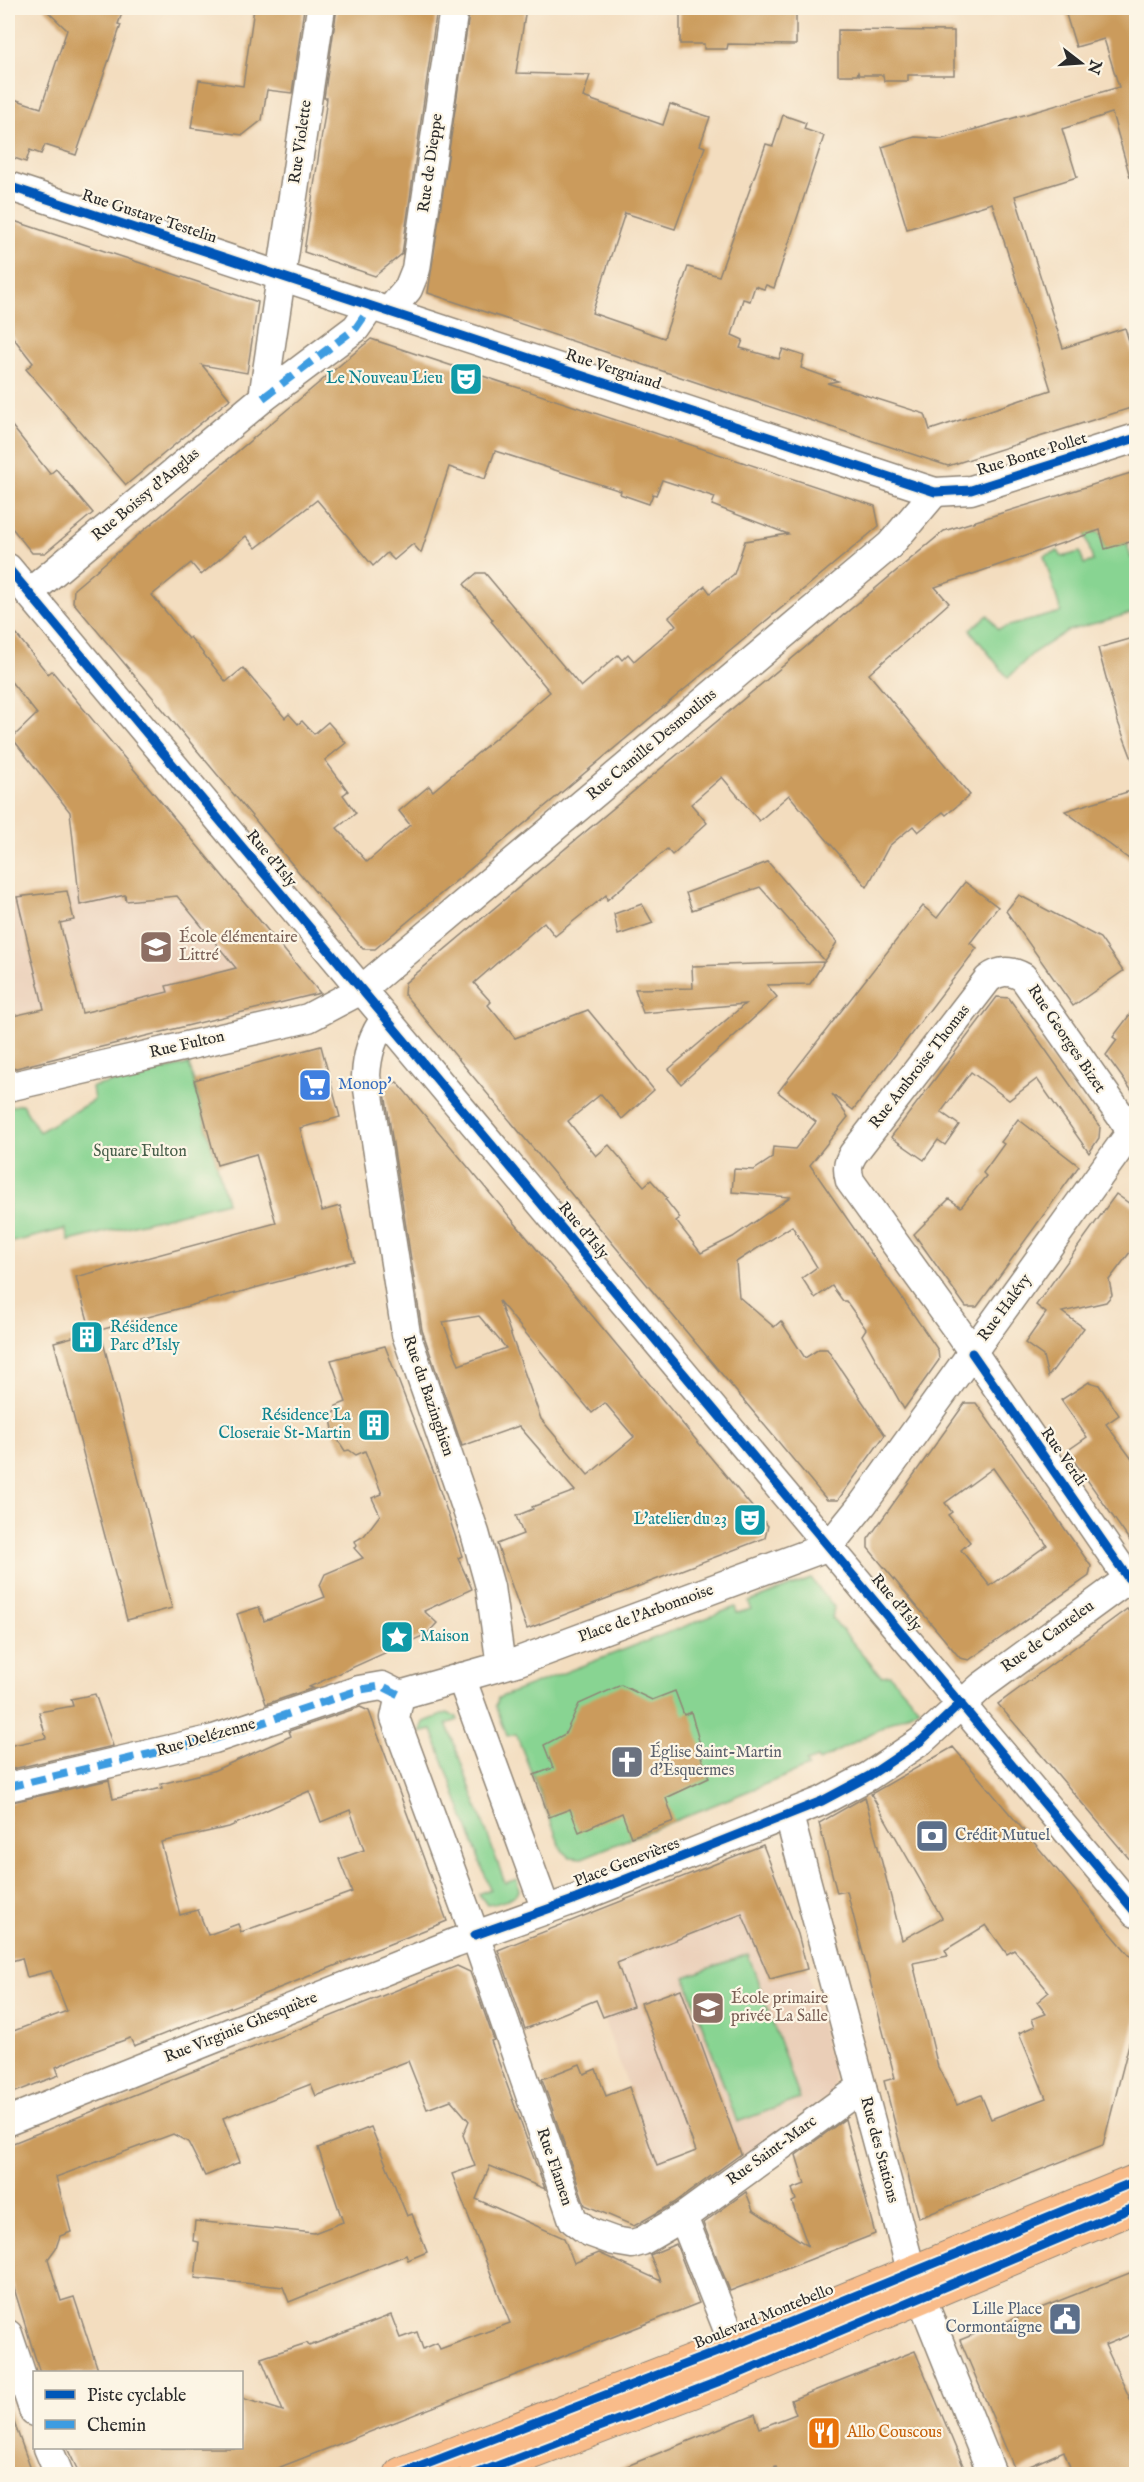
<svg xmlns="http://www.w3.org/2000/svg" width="1144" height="2482" font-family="'IM FELL English',serif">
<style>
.built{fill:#eaceb7}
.green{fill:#88d492;stroke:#5a805e;stroke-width:1.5}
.building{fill:#cb9b5b;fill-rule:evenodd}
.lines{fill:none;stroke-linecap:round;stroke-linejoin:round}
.minor-casing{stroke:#8f8475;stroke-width:31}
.major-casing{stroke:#8f8475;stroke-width:35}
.minor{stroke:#fff;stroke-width:28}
.major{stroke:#f9bc8a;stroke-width:33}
.quiet{stroke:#3d9ce1;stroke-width:8;stroke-dasharray:15 8;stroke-linecap:butt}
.cycleway-casing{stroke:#fcf5e5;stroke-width:13}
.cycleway{stroke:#0057b8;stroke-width:9}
.labels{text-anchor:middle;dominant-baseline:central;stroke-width:4.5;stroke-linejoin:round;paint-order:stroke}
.street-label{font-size:16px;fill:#2b2b2b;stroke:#fcf5e5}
.culture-label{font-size:16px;fill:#0d838f;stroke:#fcf5e5;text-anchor:end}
.education-label{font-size:16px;fill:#785e54;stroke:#fcf5e5;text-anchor:start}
.shop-label{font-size:16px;fill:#366cbe;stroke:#fcf5e5;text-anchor:start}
.park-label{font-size:16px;fill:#475e4a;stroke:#fcf5e5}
.worship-label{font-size:16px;fill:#5b616d;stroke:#fcf5e5;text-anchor:start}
.service-label{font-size:16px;fill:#4e5e75;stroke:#fcf5e5;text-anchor:start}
.food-label{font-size:16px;fill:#c56008;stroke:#fcf5e5;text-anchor:start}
</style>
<rect width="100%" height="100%" fill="#fcf5e5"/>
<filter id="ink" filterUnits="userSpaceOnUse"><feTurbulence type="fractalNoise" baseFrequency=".0167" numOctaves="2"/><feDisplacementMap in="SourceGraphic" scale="12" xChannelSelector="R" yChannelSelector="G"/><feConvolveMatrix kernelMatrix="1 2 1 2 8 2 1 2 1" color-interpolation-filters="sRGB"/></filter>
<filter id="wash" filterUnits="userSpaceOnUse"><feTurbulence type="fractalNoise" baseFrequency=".008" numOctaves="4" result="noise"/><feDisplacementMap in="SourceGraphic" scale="24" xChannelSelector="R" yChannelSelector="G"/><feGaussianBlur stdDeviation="1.35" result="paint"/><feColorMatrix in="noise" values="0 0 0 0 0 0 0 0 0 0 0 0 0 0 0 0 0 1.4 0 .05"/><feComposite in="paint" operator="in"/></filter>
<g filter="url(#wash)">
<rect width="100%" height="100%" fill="#f3ddbf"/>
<!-- built -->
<g class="built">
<path d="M208,858L317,989L314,996L8,1070L9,897L165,881Z"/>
<path d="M763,1845L798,1932L835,2081L830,2095L743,2159L731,2129L692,2143L657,2166L568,1922Z"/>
</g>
<!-- green -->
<g class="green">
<path d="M1084,530L1100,533L1105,548L1127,543L1131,558L1136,556V612L1067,631L1033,653L1008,678L970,630L988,615L998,629L1061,612L1044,556L1058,551L1062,557L1080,552L1084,564L1093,561Z"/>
<path d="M189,1064L227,1202L69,1241L65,1229L9,1243L8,1107L22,1104L39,1132L94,1100L92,1087Z"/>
<path d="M811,1579L834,1607L832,1618L881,1676L890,1675L919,1708L819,1761L817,1758L806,1762L808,1767L582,1858L570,1857L562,1850L516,1734L507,1736L496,1706L498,1698L735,1607L737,1613L751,1609L749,1602Z"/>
<path d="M447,1713L457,1717L458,1720L447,1724L505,1883L517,1879L519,1891C512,1899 499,1904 487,1905L479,1894L490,1889L432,1730L420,1733L424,1722Z"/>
<path d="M748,1954L800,2099L737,2122L685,1977Z"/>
</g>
<g id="blocks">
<!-- building -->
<g class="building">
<path d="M44,8H124L118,24L121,25L76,155L45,145L41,154L30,150L26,162L8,156V97L41,108L67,30Z"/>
<path d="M254,8H304L292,93L267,90L262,120L243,135L191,128L199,80L243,86Z"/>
<path d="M337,8H437L402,254L375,276L304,252L324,120L327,98H324Z"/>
<path d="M470,8H526L516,73L590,75L583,97L663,125L670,104L710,117L700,145L705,147L675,229L625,213L592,313L664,338L688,267L719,276L766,144L773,146L783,115L806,123L804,129L824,136L774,288L766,285L764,289L755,286L750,301L743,299L732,335L743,340L740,348L779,359L783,349L804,356L801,368L838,381L827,383L925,414L930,430L1051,390L992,203L907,229L882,147L915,137L942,139L1119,87L1104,39L1076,47L1064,8H1137V176L1130,177L1112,113L1062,129L1077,177L1015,196L1063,348L1125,328L1137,367V406L948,466L428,293Z"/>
<path d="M680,8H796V45L728,44L727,49H704V44H680Z"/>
<path d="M838,30L954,31V75H908V81H884L883,75H859L858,72L857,75H838Z"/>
<path d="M8,219L258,302L247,373L202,365L230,399L126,485L26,369L33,363L8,331Z"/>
<path d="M371,339L875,506L879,526L375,949H363L73,602L74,589ZM495,451L621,491L620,494L649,504L653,494L656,495L662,480L715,497L712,505L788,534L745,541L734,574L710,593L705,586L669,617L676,625L634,661L628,654L622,660L618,655L581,687L485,573H477L464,584L493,620L491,621L550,692L433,791L429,786L399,811L410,825L367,862L337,828L356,813L343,795L348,791L325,760L346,743L328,722L314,734L302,721L298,724L289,714L285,718L243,668L226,682L190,637L188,639L152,595L191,563L201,575L246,536L256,548L317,500L373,566L387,553L394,560L413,544L421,553L449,467L485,479Z"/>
<path d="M8,421L50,474L56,469L93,513L45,553H32L8,523Z"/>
<path d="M1137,471V540L1105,549L1100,530L935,587L949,603L869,674L970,795L946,815L943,812L918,832L913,826L889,846L867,887L789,795L759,821L722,777L691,804L707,823L672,855L667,849L607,900L606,895L555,936L544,922L474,983L491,1002L488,1005L515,1038L588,1010L654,1090L622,1119L601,1094L568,1121L596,1156L609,1145L644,1186L651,1180L667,1198L665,1199L680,1218L676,1221L701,1253L733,1237L790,1197L732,1192L734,1169L754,1170L772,1158L773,1147L795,1149L816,1122L778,1092L923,906L937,918L965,882L998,907L970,943L977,948L853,1110L832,1094L848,1117L810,1165L938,1350L939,1360L904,1409L862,1335L866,1329L846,1301H843L832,1286L815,1298L802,1278L817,1267L792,1226L736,1262L739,1297L774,1327L781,1321L805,1358L819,1349H827L885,1435L838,1500H827L404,994L405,983L944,531Z"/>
<path d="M8,624L48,674L52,671L320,993L8,1070V1017L44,1009L17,897L67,891L74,920L60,923L82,1013L168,992L166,986L236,968L177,896L126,901L125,895L80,905L70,812L12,738L37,714L8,678Z"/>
<path d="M1137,637V759H1132L1118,722L1098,648Z"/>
<path d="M1137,789V865L1065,811Z"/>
<path d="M768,862L837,942L825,961L760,887L692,910L686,893Z"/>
<path d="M1019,895L1100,938L1123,971L1073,1006L1006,911Z"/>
<path d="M642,904L653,923L618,935L614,914Z"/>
<path d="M824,962L810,984L767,985L777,997L681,1084L669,1069L745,1004L643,1013L635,989L693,988L692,966Z"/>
<path d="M997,997L1009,998L1100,1127L1099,1138L1089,1153L1037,1079L1009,1100L971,1072L941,1112L959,1125L945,1145L938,1140L924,1160L891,1137Z"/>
<path d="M1137,1005V1098L1106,1055L1117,1040L1113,1037Z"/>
<path d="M321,1046L340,1117L300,1128L322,1211L340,1206L354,1261L100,1330L172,1608L127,1620L54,1342L91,1332L76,1277L276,1223L256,1154L217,1165L194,1080Z"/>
<path d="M397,1082L768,1526L765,1538L527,1629L497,1544L523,1534L516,1516L533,1509L532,1507L575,1491L519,1426L462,1446L422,1330L384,1086ZM499,1301L592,1413L605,1403L634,1437L588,1475L541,1419ZM479,1316L506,1348L459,1365L443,1322Z"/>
<path d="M1018,1119L1079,1166L977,1307H966L914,1234L949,1199L961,1207L986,1176L983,1173L1004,1144L1001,1142Z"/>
<path d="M1116,1194L1137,1209V1243L1109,1280L1112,1295L1106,1302L1062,1312L1084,1328L1048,1377L1043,1356L1025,1343L1046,1313L1036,1305Z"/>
<path d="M385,1346L434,1473L462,1556L458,1558L472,1589L424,1611L437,1623L427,1634L309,1687L313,1688L266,1704L237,1614L259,1607L264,1621L325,1597L320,1585L325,1574L363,1558L354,1548L357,1546L355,1541L364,1536L380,1515L372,1498L382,1494L365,1451L356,1455L349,1450L345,1451L334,1434L330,1415L335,1413L336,1406L346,1402L331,1360Z"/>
<path d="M1089,1382L1099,1385L1119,1415L1106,1424L1137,1466V1551L1067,1451L1087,1437L1061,1400Z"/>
<path d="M965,1403H976L1091,1566L1089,1576L969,1660L960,1658L868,1548V1539ZM993,1468L1047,1545L990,1586L961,1550L970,1542L948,1515L952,1512L945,1503Z"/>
<path d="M1127,1609L1137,1620V1868L998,1704Z"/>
<path d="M621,1685L652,1700L675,1691L684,1715L691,1712L703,1755L701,1756L709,1778L666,1798L674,1821L631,1837L622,1813L579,1832L570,1809L549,1817L534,1775L553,1768L544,1745L565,1734L579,1704Z"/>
<path d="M95,1694L113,1746L8,1770V1746L46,1738L39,1712L73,1706L71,1699Z"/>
<path d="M360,1707L369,1711L447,1921L134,2046L130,2038L89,2053L56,2067L59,2075L8,2095V2033L67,2011L51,1971L27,1977L22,1958L8,1962V1803L109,1780L113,1799L162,1788L161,1784L213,1771L291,1736L289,1731ZM309,1791L321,1822L350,1810L364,1850L339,1859L352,1892L241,1932L238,1924L208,1935L198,1910L180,1915L161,1842L229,1827Z"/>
<path d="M953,1747L1137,1964V2013L1103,2145L919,2218L884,2081L895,2078L847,1891L837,1893L819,1823L865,1797L902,1940L942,1918L871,1794ZM986,1925L1007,1954L1014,1950L1049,1992L1037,2002L1046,2014L1032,2019L1035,2026L1019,2033L1046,2098L991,2119L981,2095L957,2105L938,2067L913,1963L948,1956L945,1950Z"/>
<path d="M763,1845L798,1934L807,1969L770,1979L742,1914L617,1963L633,2006L603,2017L596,2000L525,2029L498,1950Z"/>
<path d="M457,1966L470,1972L494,2040L491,2041L545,2189L490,2166L476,2199L564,2238L574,2263L599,2253L661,2281L650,2255L676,2244L699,2303L260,2475H80L67,2448H242V2398L283,2411L261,2358L307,2343L309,2346L391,2315L400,2338L417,2332L423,2349L437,2343L440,2349L510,2323L452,2174L475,2166L463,2135L469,2121L451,2100L427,2109L408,2061L316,2096L311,2084L223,2118L240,2162L205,2176L188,2142L173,2134L56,2177L71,2232L60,2236L56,2248L48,2259L61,2301L74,2297L99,2373H40L8,2269V2145Z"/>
<path d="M681,1989L741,2154L674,2203L634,2226L585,2205L542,2079L580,2064L584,2074L596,2069L606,2096L629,2087L657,2166L696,2151L641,2003Z"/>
<path d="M845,2119L875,2234L730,2291L703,2223L746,2192L753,2210L808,2246L792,2202L796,2200L792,2189L805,2184L796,2155Z"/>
<path d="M371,2127L407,2216L412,2214L427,2252L408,2260L406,2255L289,2302L283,2287L195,2278L199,2242L193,2241L195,2221L314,2233L343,2222L318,2148Z"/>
<path d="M1137,2270V2332L1105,2345L1137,2414V2475H1073L1064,2451L1016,2472L960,2340Z"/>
<path d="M915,2351L967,2475H779L776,2467L756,2475H605L755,2414L760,2428L796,2414L791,2400Z"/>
<path d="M10,2411L33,2475H8V2412Z"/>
</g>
</g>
</g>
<g filter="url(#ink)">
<use href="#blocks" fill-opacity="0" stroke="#8f8475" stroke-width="1.5"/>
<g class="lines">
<defs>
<g id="minor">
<path d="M8,186L935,492L971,490L1136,438"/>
<path d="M389,311L408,289L416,269L454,8"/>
<path d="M263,398L321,8"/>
<path d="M8,568L1136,1913"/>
<path d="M29,593L263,398L356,328L372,305"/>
<path d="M385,1019C372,1036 367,1055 366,1076L406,1334L475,1533L490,1587L501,1666"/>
<path d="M8,1087L308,1018L361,990L890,545L935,492"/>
<path d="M1128,1578L961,1335L850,1181C847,1170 847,1164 853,1154L988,979C999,970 1010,970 1023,977L1132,1132"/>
<path d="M461,1677L546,1910"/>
<path d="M400,1695L519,1661L829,1546L863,1504L1136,1125"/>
<path d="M400,1695L395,1718L475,1935L573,2220L589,2232L614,2241L632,2244L642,2241L683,2217L862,2087"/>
<path d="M8,1787L214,1739L359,1690L382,1686L400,1695"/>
<path d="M789,1816L912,2274L992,2474"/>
<path d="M8,2121L454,1943L576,1899L822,1801L869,1776L921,1741L982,1686L1136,1573"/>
<path d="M683,2217L734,2345"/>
<path d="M8,2334L34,2412"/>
<path d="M48,2448L59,2474"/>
</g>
<g id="major">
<path d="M401,2474L722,2350L1136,2181"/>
<path d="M476,2474L728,2378L1136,2206"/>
</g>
</defs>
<!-- minor casing -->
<use href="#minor" class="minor-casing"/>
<!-- major casing -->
<use href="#major" class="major-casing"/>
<!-- minor -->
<use href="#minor" class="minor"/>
<!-- major -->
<use href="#major" class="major"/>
<!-- quiet -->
<g class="quiet">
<path d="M263,398L356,328L372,305"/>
<path d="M8,1787L214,1739L359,1690L382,1686L400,1695"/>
</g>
<defs>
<g id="cycleway">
<path d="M8,186L935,492L971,490L1136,438"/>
<path d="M8,568L1136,1913"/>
<path d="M972,1353L1128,1578"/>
<path d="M475,1935L576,1899L822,1801L869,1776L921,1741L961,1703"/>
<path d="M401,2474L722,2350L1136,2181"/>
<path d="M476,2474L728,2378L1136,2206"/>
</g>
</defs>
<!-- cycleway casing -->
<use href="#cycleway" class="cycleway-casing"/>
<!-- cycleway -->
<use href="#cycleway" class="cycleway"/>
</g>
</g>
<!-- icons -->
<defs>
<symbol id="theatre-square" viewBox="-11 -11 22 22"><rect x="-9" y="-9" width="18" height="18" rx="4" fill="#0f9aa8" stroke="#fcf5e5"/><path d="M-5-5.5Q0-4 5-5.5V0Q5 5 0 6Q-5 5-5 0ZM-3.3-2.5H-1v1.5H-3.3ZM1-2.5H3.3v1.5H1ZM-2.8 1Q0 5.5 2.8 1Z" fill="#fff"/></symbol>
<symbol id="school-square" viewBox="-11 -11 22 22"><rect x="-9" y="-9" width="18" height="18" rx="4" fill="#8d6e63" stroke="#fcf5e5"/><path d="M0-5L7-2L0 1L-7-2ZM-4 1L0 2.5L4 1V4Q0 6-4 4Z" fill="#fff"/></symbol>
<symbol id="supermarket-square" viewBox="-11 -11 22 22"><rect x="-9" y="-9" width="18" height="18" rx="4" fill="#3f7fe0" stroke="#fcf5e5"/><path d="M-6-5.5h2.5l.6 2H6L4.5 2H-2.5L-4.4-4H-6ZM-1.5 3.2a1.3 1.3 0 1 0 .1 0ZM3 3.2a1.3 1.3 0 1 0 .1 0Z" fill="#fff"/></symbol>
<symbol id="building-square" viewBox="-11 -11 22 22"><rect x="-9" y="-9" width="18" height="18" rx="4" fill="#0f9aa8" stroke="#fcf5e5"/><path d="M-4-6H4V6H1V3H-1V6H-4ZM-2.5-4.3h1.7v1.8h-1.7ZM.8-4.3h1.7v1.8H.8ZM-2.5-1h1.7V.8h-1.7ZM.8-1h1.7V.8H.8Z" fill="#fff"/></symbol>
<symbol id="sight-square" viewBox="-11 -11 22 22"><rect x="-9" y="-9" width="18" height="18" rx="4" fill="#0f9aa8" stroke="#fcf5e5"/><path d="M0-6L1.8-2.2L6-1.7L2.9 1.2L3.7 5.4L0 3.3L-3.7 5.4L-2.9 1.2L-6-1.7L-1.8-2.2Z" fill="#fff"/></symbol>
<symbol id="church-square" viewBox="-11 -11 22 22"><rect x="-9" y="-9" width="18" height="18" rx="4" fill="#6b7280" stroke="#fcf5e5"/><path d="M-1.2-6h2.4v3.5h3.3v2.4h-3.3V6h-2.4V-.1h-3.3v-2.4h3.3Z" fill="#fff"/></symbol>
<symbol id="bank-square" viewBox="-11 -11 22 22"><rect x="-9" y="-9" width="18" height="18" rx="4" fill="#5c6f8a" stroke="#fcf5e5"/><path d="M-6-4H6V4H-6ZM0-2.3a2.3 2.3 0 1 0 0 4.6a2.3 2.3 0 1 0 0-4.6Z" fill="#fff"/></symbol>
<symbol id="civic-square" viewBox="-11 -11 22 22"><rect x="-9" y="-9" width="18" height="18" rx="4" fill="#5c6f8a" stroke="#fcf5e5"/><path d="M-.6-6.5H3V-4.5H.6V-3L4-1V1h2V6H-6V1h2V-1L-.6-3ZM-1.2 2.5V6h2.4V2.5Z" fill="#fff"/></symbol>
<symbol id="restaurant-square" viewBox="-11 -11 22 22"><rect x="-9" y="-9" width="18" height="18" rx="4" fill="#e8710a" stroke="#fcf5e5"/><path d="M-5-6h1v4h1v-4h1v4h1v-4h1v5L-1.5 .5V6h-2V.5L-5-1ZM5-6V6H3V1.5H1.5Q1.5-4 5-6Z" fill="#fff"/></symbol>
</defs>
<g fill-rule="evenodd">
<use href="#theatre-square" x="447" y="360" width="38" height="38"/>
<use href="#school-square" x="137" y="928" width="38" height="38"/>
<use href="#supermarket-square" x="296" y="1066" width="38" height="38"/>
<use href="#building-square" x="68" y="1318" width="38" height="38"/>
<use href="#building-square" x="355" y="1406" width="38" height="38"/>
<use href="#theatre-square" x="731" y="1501" width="38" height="38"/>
<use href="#sight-square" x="378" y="1618" width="38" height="38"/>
<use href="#church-square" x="608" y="1743" width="38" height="38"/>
<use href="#bank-square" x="913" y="1817" width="38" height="38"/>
<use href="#school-square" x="689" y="1989" width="38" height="38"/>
<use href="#civic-square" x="1046" y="2300" width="38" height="38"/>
<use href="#restaurant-square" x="805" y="2414" width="38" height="38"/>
</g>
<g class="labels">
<!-- street labels -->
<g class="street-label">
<text transform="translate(301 142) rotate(-82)">Rue Violette</text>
<text transform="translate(431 163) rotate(-82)">Rue de Dieppe</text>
<text transform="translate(149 217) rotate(18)">Rue Gustave Testelin</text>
<text transform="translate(613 370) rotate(18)">Rue Vergniaud</text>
<text transform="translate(1032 455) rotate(-17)">Rue Bonte Pollet</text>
<text transform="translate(146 495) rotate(-40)">Rue Boissy d'Anglas</text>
<text transform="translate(652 745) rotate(-40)">Rue Camille Desmoulins</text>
<text transform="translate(271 859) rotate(50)">Rue d'Isly</text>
<text transform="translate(1066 1039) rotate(56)">Rue Georges Bizet</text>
<text transform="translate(187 1045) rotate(-13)">Rue Fulton</text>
<text transform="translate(920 1067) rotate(-52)">Rue Ambroise Thomas</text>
<text transform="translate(583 1231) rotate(50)">Rue d'Isly</text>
<text transform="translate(1005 1308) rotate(-54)">Rue Halévy</text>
<text transform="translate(428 1396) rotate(71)">Rue du Bazinghien</text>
<text transform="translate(1063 1457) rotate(55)">Rue Verdi</text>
<text transform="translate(896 1603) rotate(50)">Rue d'Isly</text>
<text transform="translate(646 1614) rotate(-20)">Place de l'Arbonnoise</text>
<text transform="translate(1048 1637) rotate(-36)">Rue de Canteleu</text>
<text transform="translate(206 1738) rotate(-16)">Rue Delézenne</text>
<text transform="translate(627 1863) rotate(-21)">Place Genevières</text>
<text transform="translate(241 2028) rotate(-22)">Rue Virginie Ghesquière</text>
<text transform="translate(879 2150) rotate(75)">Rue des Stations</text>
<text transform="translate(772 2151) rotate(-36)">Rue Saint-Marc</text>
<text transform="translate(554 2167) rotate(71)">Rue Flamen</text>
<text transform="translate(764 2317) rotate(-22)">Boulevard Montebello</text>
</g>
<!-- culture labels -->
<g class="culture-label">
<text x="443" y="379">Le Nouveau Lieu</text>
<text x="110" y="1328" text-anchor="start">Résidence<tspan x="110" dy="18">Parc d'Isly</tspan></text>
<text x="351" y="1416">Résidence La<tspan x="351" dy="18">Closeraie St-Martin</tspan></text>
<text x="727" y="1520">L'atelier du 23</text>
<text x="420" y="1637" text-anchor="start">Maison</text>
</g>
<!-- education labels -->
<g class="education-label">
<text x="179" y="938">École élémentaire<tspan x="179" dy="18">Littré</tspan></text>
<text x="731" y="1999">École primaire<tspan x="731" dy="18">privée La Salle</tspan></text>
</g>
<!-- shop labels -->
<g class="shop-label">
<text x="338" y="1085">Monop'</text>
</g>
<!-- park labels -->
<g class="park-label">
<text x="140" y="1152">Square Fulton</text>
</g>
<!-- worship labels -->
<g class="worship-label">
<text x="650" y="1753">Église Saint-Martin<tspan x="650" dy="18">d'Esquermes</tspan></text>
</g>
<!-- service labels -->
<g class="service-label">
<text x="955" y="1836">Crédit Mutuel</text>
<text x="1042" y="2310" text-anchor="end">Lille Place<tspan x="1042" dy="18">Cormontaigne</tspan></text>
</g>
<!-- food labels -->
<g class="food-label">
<text x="847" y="2433">Allo Couscous</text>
</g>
</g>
<!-- margin -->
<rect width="1144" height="2482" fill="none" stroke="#fcf5e5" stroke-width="30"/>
<!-- legend -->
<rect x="33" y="2371" width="210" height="78" fill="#fcf5e5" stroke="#a8a49b" stroke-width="1.5"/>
<rect x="45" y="2390" width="30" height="9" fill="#0057b8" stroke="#a8a49b" stroke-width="1.5"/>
<text x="87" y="2401" font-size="18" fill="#2b2b2b">Piste cyclable</text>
<rect x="45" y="2420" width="30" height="9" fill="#3d9ce1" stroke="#a8a49b" stroke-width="1.5"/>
<text x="87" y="2431" font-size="18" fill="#2b2b2b">Chemin</text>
<!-- north arrow -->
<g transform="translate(1081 63) rotate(107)" stroke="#fcf5e5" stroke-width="4.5" paint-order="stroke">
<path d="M0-4.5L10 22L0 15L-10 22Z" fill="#2b2b2b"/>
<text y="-9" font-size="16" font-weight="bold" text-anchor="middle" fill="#2b2b2b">N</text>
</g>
</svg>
